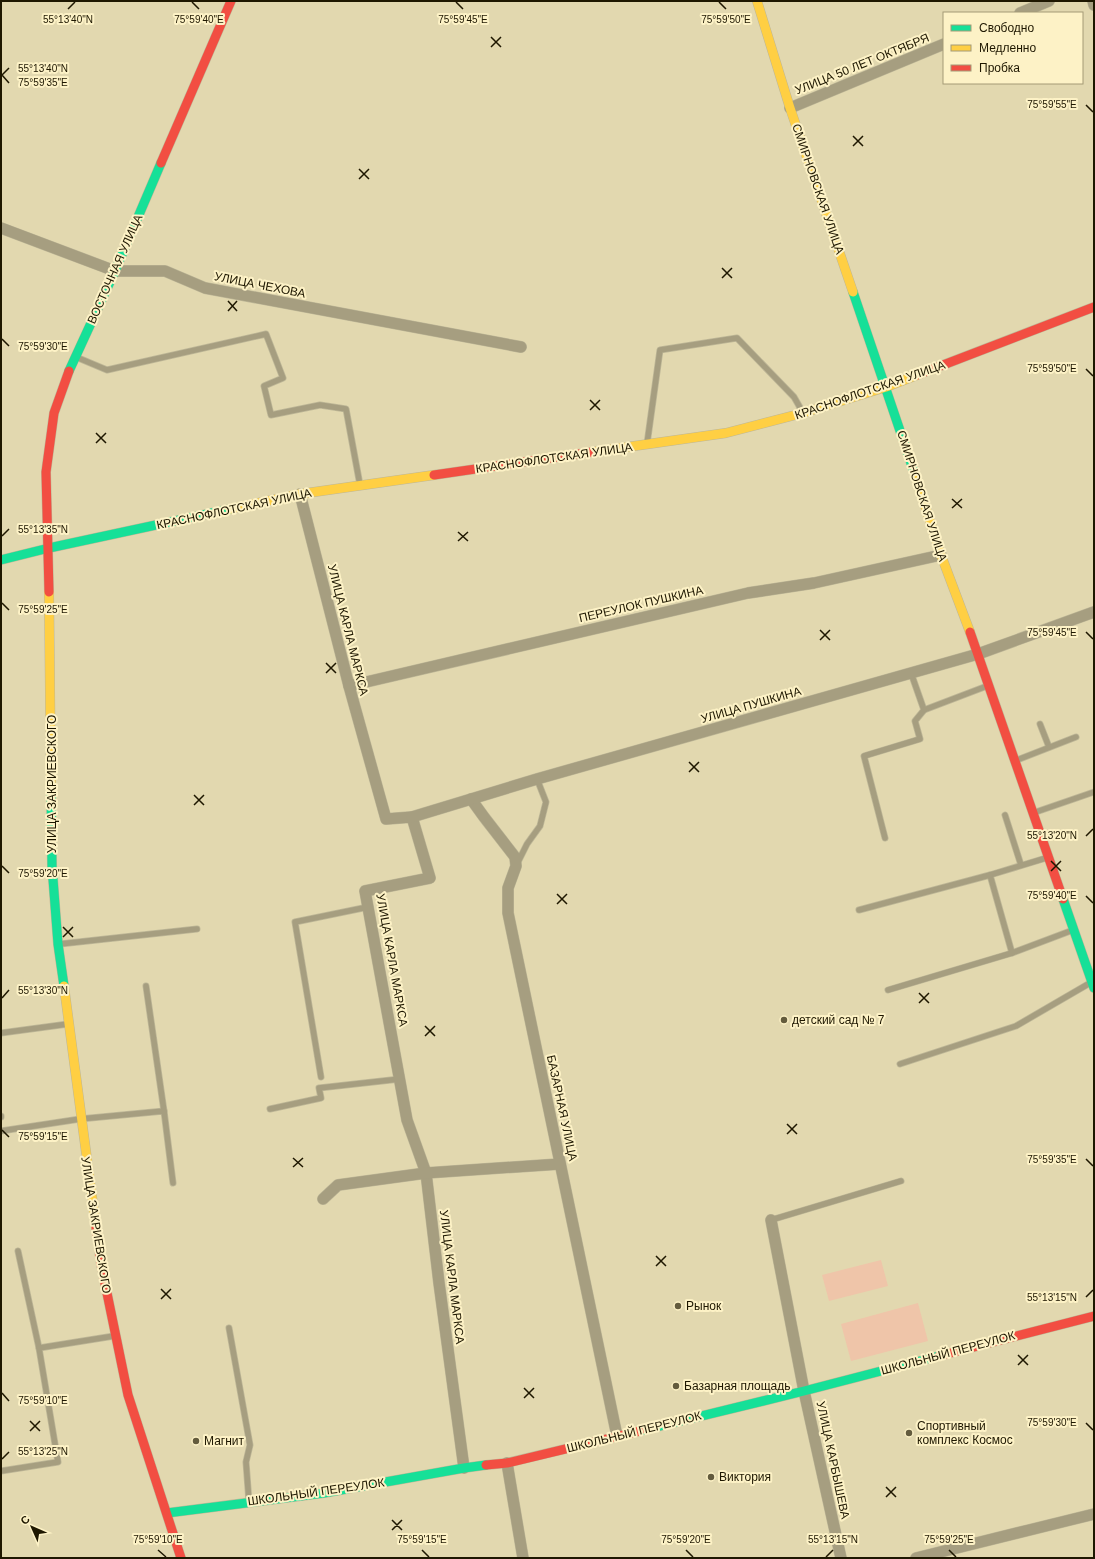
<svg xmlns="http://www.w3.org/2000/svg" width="1095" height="1559" font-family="Arial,sans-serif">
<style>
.green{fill:#efc5a9}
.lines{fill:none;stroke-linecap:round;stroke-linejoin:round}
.lane-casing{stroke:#beb797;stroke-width:7}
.street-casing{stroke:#beb797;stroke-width:12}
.fast-casing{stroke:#beb797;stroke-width:10}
.slow-casing{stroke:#beb797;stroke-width:10}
.jam-casing{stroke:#beb797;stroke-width:10}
.lane{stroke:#a69e80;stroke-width:5.5}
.street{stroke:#a69e80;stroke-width:11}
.fast{stroke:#16e098;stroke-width:9}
.slow{stroke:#ffcf43;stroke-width:9}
.jam{stroke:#f24e42;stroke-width:9}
.ticks{fill:none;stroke:#1e1700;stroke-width:1.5}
.poi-dot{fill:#635b3d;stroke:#fdf2c6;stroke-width:1.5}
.labels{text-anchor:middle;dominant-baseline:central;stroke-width:4;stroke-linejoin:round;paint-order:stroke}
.street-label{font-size:12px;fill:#1e1700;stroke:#fdf2c6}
.poi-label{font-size:12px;fill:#1e1700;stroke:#fdf2c6;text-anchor:start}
.ticks-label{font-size:10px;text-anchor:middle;fill:#1e1700;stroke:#fdf2c6;stroke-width:4;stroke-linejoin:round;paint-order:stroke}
</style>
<rect width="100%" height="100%" fill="#e2d8af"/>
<!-- green -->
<g class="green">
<path d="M881,1260L888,1286L829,1301L822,1275Z"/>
<path d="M918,1303L928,1341L851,1361L841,1324Z"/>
</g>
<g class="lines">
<defs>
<g id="lane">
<path d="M76,357L107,370L266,334L283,378L264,386L271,415L320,405L346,409L360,485"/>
<path d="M647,444L660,350L737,338L794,397L802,411"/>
<path d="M911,673L924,710L987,686"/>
<path d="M1040,724L1049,747"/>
<path d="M1017,760L1076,737"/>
<path d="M1033,813L1094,792"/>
<path d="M1005,815L1021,865"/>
<path d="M885,838L864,756L920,739L915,721L924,710"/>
<path d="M1046,858L990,875L1012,953L1073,930"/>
<path d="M517,864L527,844L540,826L546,802L537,779"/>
<path d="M859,910L990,875"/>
<path d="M60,944L197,929"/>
<path d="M146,986L164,1111"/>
<path d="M888,990L1012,953"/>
<path d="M1,1033L68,1024"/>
<path d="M900,1064L1016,1026L1090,983"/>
<path d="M321,1077L295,922L368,907"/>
<path d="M270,1109L321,1098L319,1088L400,1079"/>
<path d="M1,1116V1117"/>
<path d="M1,1131L80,1119L164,1111L173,1183"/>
<path d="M771,1220L901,1181"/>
<path d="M18,1251L39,1348"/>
<path d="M229,1328L250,1445L246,1462L249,1502"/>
<path d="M1,1471L58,1462L39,1348L114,1336"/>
</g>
<g id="street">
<path d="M1093,1L1094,5"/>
<path d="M1020,13L1049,1"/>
<path d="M790,108L944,44"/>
<path d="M1,228L115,271H165L205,288L521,347"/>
<path d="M300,494L349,686L386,819L412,817L430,878L365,891L407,1120L426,1173L439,1283L464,1468"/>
<path d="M349,686L748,593L814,583L941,555"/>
<path d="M471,799L484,817L515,857L516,866L508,888V913L617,1436"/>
<path d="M412,817L537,779L978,654L1094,612"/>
<path d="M323,1199L338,1185L426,1173L560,1164"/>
<path d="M771,1220L804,1391L841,1558"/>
<path d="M507,1463L523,1558"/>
<path d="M916,1558L1094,1514"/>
</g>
<g id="fast">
<path d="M853,292L915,475"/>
<path d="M69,371L115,271L161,163"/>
<path d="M1,560L49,548L230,509"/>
<path d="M51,789L52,866L58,944L64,986"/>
<path d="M1063,899L1094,988"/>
<path d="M640,1431L804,1391L939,1356"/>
<path d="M167,1513L324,1493L464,1468L486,1465"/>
</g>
<g id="slow">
<path d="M757,1L790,108L853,292"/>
<path d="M592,452L726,433L803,413L886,387L917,375"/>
<path d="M915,475L941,555L970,632"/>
<path d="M230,509L300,494L434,475"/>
<path d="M49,592L51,789"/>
<path d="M64,986L96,1227"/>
</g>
<g id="jam">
<path d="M161,163L231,1"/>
<path d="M917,375L1094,307"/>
<path d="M434,475L592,452"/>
<path d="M49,592L46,472L54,413L69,371"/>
<path d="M970,632L1063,899"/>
<path d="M96,1227L101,1264L128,1395L181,1558"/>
<path d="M939,1356L1094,1316"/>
<path d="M486,1465L507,1463L640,1431"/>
</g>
</defs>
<!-- lane casing -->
<use href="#lane" class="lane-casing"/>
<!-- street casing -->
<use href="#street" class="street-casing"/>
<!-- fast casing -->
<use href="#fast" class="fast-casing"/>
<!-- slow casing -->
<use href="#slow" class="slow-casing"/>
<!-- jam casing -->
<use href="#jam" class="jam-casing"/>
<!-- lane -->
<use href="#lane" class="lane"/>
<!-- street -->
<use href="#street" class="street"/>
<!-- fast -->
<use href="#fast" class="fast"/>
<!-- slow -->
<use href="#slow" class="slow"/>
<!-- jam -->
<use href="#jam" class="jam"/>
</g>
<!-- ticks -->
<path class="ticks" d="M192,2L199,9M456,2L463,9M719,2L726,9M68,9L75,2M491,37L501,47M491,47L501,37M2,75L9,83M2,75L9,68M1086,105L1093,112M853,136L863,146M853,146L863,136M359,169L369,179M359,179L369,169M722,268L732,278M722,278L732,268M228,301L237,311M228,311L237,301M2,339L9,346M1086,369L1093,376M590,400L600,410M590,410L600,400M96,433L106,443M96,443L106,433M952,499L962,508M952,508L962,499M458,532L468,541M2,536L9,529M458,541L468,532M2,603L9,610M820,630L830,640M1086,632L1093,639M820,640L830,630M326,663L336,673M326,673L336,663M689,762L699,772M689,772L699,762M194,795L204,805M194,805L204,795M1086,836L1093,829M1051,861L1061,871M2,866L9,873M1051,871L1061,861M557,894L567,904M1086,896L1093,903M557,904L567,894M63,927L73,937M63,937L73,927M919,993L929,1003M2,998L9,990M919,1003L929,993M425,1026L435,1036M425,1036L435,1026M787,1124L797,1134M2,1130L9,1137M787,1134L797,1124M293,1158L303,1167M1086,1159L1093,1166M293,1167L303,1158M656,1256L666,1266M656,1266L666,1256M161,1289L171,1299M1086,1297L1093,1290M161,1299L171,1289M1018,1355L1028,1365M1018,1365L1028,1355M524,1388L534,1398M2,1393L9,1401M524,1398L534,1388M30,1421L40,1431M1086,1423L1093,1430M30,1431L40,1421M2,1459L9,1452M886,1487L896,1497M886,1497L896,1487M392,1520L402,1530M392,1530L402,1520M158,1550L166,1557M422,1550L429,1557M686,1550L693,1557M949,1550L956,1557M826,1557L833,1550"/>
<!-- markers -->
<g class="poi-dot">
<circle cx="784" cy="1020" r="4"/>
<circle cx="678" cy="1306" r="4"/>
<circle cx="676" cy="1386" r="4"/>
<circle cx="909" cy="1433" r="4"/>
<circle cx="196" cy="1441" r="4"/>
<circle cx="711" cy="1477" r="4"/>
</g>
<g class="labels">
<!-- street labels -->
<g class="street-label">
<text transform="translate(862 64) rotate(-22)">УЛИЦА 50 ЛЕТ ОКТЯБРЯ</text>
<text transform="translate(818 189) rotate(71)">СМИРНОВСКАЯ УЛИЦА</text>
<text transform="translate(115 269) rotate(-66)">ВОСТОЧНАЯ УЛИЦА</text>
<text transform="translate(260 285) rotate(11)">УЛИЦА ЧЕХОВА</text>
<text transform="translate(870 390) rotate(-19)">КРАСНОФЛОТСКАЯ УЛИЦА</text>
<text transform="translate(554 458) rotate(-8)">КРАСНОФЛОТСКАЯ УЛИЦА</text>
<text transform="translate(922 496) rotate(72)">СМИРНОВСКАЯ УЛИЦА</text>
<text transform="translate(234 509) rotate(-12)">КРАСНОФЛОТСКАЯ УЛИЦА</text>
<text transform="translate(641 604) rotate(-13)">ПЕРЕУЛОК ПУШКИНА</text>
<text transform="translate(348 630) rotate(76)">УЛИЦА КАРЛА МАРКСА</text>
<text transform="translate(751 705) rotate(-16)">УЛИЦА ПУШКИНА</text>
<text transform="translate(52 784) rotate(-90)">УЛИЦА ЗАКРИЕВСКОГО</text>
<text transform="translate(392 960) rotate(80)">УЛИЦА КАРЛА МАРКСА</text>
<text transform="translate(562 1108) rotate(78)">БАЗАРНАЯ УЛИЦА</text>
<text transform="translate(96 1225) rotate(81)">УЛИЦА ЗАКРИЕВСКОГО</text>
<text transform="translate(452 1277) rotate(83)">УЛИЦА КАРЛА МАРКСА</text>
<text transform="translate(948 1353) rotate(-15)">ШКОЛЬНЫЙ ПЕРЕУЛОК</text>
<text transform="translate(634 1432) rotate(-14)">ШКОЛЬНЫЙ ПЕРЕУЛОК</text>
<text transform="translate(833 1460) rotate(78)">УЛИЦА КАРБЫШЕВА</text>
<text transform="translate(316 1492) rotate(-8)">ШКОЛЬНЫЙ ПЕРЕУЛОК</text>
</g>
<!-- poi labels -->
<g class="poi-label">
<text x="792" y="1020">детский сад № 7</text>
<text x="686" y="1306">Рынок</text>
<text x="684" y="1386">Базарная площадь</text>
<text x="917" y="1426">Спортивный<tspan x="917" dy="14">комплекс Космос</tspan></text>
<text x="204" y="1441">Магнит</text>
<text x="719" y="1477">Виктория</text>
</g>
</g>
<g class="ticks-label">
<text x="199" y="23">75°59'40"E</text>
<text x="463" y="23">75°59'45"E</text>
<text x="726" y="23">75°59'50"E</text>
<text x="68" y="23">55°13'40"N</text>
<text x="43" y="72">55°13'40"N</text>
<text x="43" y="86">75°59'35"E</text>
<text x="1052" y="108">75°59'55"E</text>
<text x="43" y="350">75°59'30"E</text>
<text x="1052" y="372">75°59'50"E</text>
<text x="43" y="533">55°13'35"N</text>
<text x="43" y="613">75°59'25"E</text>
<text x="1052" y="636">75°59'45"E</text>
<text x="1052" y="839">55°13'20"N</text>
<text x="43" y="877">75°59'20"E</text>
<text x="1052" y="899">75°59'40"E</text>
<text x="43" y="994">55°13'30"N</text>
<text x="43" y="1140">75°59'15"E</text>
<text x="1052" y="1163">75°59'35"E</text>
<text x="1052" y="1301">55°13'15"N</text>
<text x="43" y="1404">75°59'10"E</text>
<text x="1052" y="1426">75°59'30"E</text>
<text x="43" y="1455">55°13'25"N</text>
<text x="158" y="1543">75°59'10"E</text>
<text x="422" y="1543">75°59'15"E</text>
<text x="686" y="1543">75°59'20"E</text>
<text x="833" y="1543">55°13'15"N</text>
<text x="949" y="1543">75°59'25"E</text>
</g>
<!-- border -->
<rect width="1095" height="1559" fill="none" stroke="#1e1700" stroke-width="4"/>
<!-- legend -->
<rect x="943" y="12" width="140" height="72" fill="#fdf2c6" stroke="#a49a77"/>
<rect x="951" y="25" width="20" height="6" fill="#16e098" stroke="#a49a77"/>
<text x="979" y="32" font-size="12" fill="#1e1700">Свободно</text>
<rect x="951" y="45" width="20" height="6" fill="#ffcf43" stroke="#a49a77"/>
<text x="979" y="52" font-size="12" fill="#1e1700">Медленно</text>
<rect x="951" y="65" width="20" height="6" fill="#f24e42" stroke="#a49a77"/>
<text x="979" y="72" font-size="12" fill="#1e1700">Пробка</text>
<!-- north arrow -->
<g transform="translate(32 1527) rotate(315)" stroke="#fdf2c6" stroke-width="3" paint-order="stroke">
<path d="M0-3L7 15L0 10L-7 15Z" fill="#1e1700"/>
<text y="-6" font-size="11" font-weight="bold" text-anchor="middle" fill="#1e1700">С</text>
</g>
</svg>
